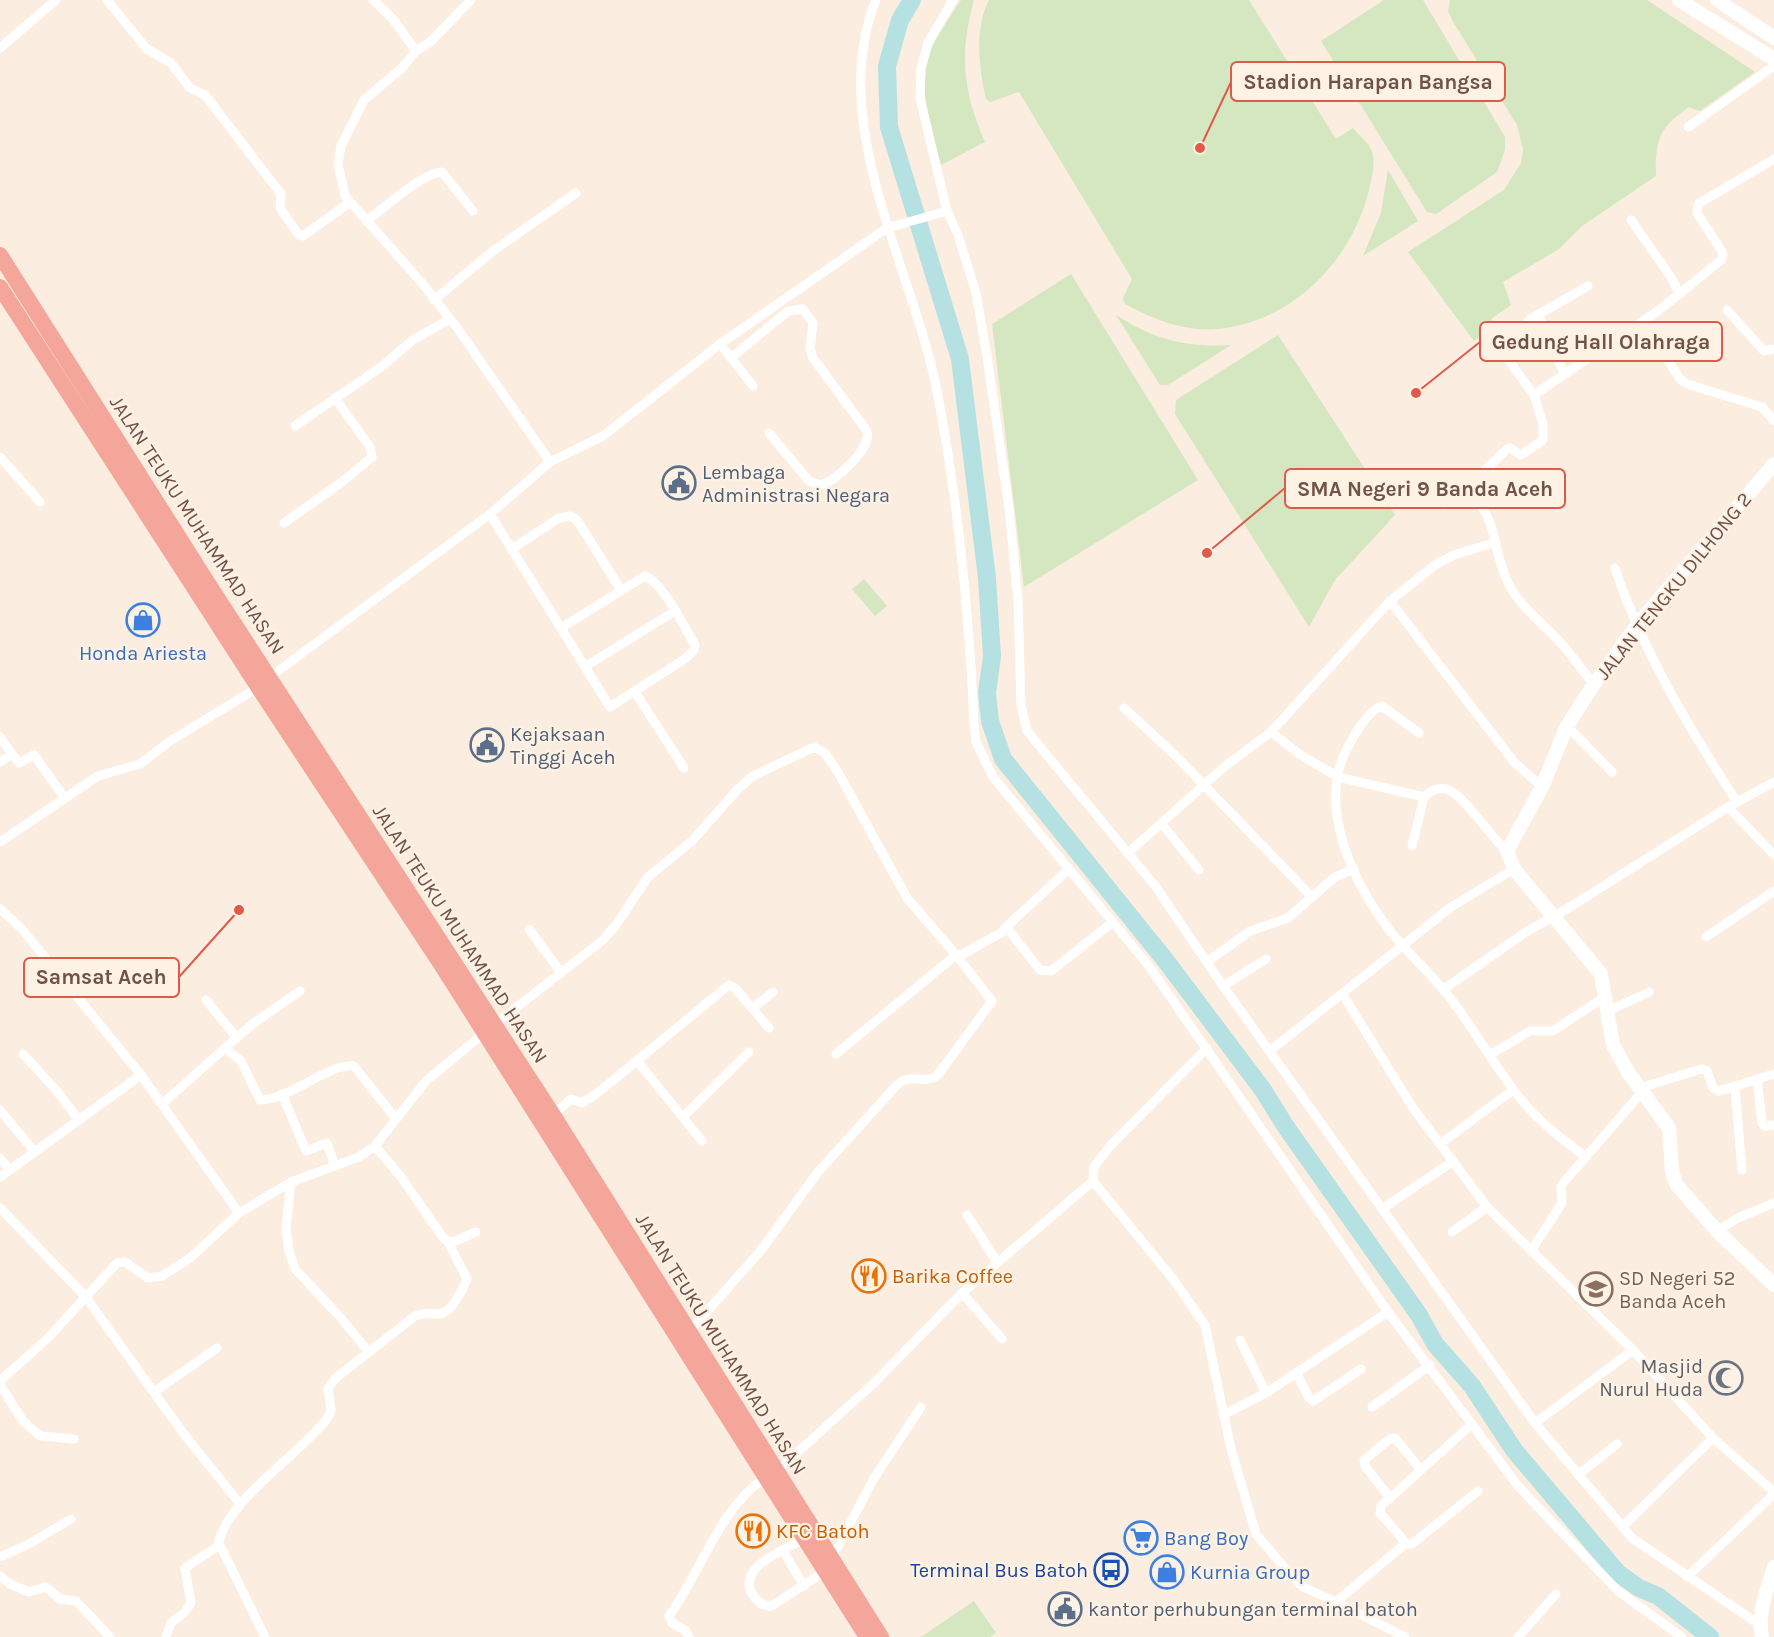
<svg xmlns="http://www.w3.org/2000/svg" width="1774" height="1637" font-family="Karla,sans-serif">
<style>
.green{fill:#d4e7c0}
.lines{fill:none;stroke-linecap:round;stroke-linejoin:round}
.river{stroke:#b6e1e3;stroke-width:18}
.street{stroke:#fff;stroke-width:9}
.secondary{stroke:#fff;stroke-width:14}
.highway{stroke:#f3a699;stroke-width:16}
.labels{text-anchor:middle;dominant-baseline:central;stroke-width:4.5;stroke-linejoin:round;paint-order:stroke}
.service-label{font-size:20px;fill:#4e5e75;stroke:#fef2e5;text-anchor:start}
.street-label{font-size:20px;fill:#705249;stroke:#fef2e5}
.shop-label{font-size:20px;fill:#366cbe;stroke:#fef2e5;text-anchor:start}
.food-label{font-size:20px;fill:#c56008;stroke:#fef2e5;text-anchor:start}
.education-label{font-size:20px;fill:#785e54;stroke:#fef2e5;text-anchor:start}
.worship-label{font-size:20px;fill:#5b616d;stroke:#fef2e5;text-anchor:end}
.transit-label{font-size:20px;fill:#164399;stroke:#fef2e5;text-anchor:end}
.leader{fill:none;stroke:#e05a4a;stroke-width:2}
.callout-dot{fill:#e05a4a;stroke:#fef2e5;stroke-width:2}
.callout{fill:#fef2e5;stroke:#e05a4a;stroke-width:2}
.callout-label{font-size:21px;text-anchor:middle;font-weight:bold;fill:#705249}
</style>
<rect width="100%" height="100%" fill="#fbede0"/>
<!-- green -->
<g class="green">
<path d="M961,0H974C959,53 963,92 985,142L941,165C931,125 914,82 934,43C942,28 952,14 961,0Z"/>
<path d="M989,0H1249L1336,139L1353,128C1358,135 1367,141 1371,149C1377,161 1371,181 1368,194C1349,264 1291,322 1217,329C1184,332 1153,319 1125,304L1123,298L1132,279L1019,92L990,102L986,99C979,69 974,29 989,0Z"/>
<path d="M1384,0H1423L1505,137V150L1497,172L1436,214L1427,212L1321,41Z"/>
<path d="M1450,0H1647L1755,72L1700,111L1689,107C1659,127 1655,141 1656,176L1582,226L1559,249L1503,282L1511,305L1491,319L1496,326L1474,341L1408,252L1504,190L1521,163L1523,149L1517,125L1452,20L1448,11Z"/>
<path d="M1388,170L1418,221L1363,256L1381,213Z"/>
<path d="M1071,274L1198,480L1024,587L992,324Z"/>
<path d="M1116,315C1153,339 1187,348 1231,345L1168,385H1160Z"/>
<path d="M1278,335L1395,515L1335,580L1309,627L1175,414L1176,400Z"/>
<path d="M864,579L887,606L875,616L852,589Z"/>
<path d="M974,1601L996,1633L990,1637H921Z"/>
</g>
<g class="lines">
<!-- river -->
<path class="river" d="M912,0L900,20L887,66L889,127L960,359L987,578L992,656L987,693L990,721L1003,759L1166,961L1263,1090L1286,1127L1419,1315L1435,1344L1472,1386L1514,1450L1618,1573L1639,1588L1658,1596L1710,1637"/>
<!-- street -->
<g class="street">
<path d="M107,0L147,49L171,63L190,88L205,95L281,194L280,208L298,234L303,236L349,203"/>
<path d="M373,0L392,18L416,51L402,68L364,100L341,146L338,164L345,196L422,283L458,329L550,462"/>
<path d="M876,0C826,121 912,268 936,386C958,498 969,610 974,724L976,742L993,777L1149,966L1388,1312L1518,1486L1618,1591L1682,1637"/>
<path d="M953,0L928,43L921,69L920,98L947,211L958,235L976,293L987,356L1009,508L1018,600L1021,705L1027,731L1156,887L1223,986L1535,1423L1632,1538L1760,1625"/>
<path d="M0,48L56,0"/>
<path d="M416,51L430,42L471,0"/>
<path d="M1688,127L1774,66"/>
<path d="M1631,220L1671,277L1679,293"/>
<path d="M366,221C385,208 420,174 442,172L473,211"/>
<path d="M434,300L493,251L576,193"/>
<path d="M1727,310L1764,351L1774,349"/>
<path d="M1538,314L1564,373"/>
<path d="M1529,320L1588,286"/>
<path d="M1643,321L1680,379L1687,384L1762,407L1774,421"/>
<path d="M720,344L753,386"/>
<path d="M1497,344L1534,395"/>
<path d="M731,358L788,311L803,309L813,323L810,348L813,358L867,431C872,448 836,481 821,485L809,481L769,433"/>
<path d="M295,426L381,367L413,340L450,319"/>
<path d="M0,457L40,502"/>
<path d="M1466,488C1501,522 1490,544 1508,583C1520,607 1542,622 1560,642C1572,655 1582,671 1594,684"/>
<path d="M1444,505L1466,488L1507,449L1510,448L1521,455L1543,440V424L1534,395L1662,308L1721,260L1723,253L1697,213L1698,204L1774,159"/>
<path d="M490,514L610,707L686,658L694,650L695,645C685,628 663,583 645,576L561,628"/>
<path d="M284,523L342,482L372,457L370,447L335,398"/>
<path d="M512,549L559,518L570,516L577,520L621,590"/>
<path d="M1615,568C1643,652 1689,728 1737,802"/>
<path d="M1390,601L1514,762L1542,787"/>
<path d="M586,666L675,611"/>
<path d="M270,677L490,514L550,462L603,436L720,344L887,228L947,211"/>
<path d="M635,692L684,768"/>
<path d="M1124,708L1175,755L1311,896"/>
<path d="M1567,726L1612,772"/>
<path d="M1271,732L1299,754L1338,777L1424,797C1431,791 1437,787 1446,789C1464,794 1490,837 1507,851"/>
<path d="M1419,733L1382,706C1369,710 1356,732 1350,743C1314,803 1353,883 1391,932C1410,956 1433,975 1451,999C1473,1028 1491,1060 1513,1089C1532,1116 1560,1138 1586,1157"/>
<path d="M0,737L12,754"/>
<path d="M0,762L12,754L19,763L34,755L64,797"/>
<path d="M1728,807L1774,855"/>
<path d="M1162,824L1199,870"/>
<path d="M0,842L98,776L140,764L170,741L259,687"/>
<path d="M1412,846L1424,797"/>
<path d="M1128,853L1224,767L1271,732L1390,601L1435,565L1454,555L1496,542"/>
<path d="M0,909L21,928L141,1075L239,1213"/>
<path d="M529,929L560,971"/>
<path d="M1004,929L1069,869"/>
<path d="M1706,937L1774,891"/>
<path d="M1207,962L1250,931L1288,918L1335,877L1354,869"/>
<path d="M1223,986L1266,959"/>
<path d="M1444,989L1526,932L1575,904L1728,807L1774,782"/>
<path d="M1343,995L1413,1108L1487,1207L1633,1350L1713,1438L1774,1492"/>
<path d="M206,1000L236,1037"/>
<path d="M753,1008L773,992"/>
<path d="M1608,1011L1649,992"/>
<path d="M495,1024L603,940L616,925L648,877L692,841L738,789L753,776L814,747L825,753L839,774L907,898L956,955L963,954L1008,929L1040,970L1051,971L1113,922"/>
<path d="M225,1048L254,1023L300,991"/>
<path d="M1271,1050L1451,907L1514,869"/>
<path d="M23,1054L56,1090L78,1119"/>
<path d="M1490,1055L1530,1031H1553L1606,996"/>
<path d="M638,1062L702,1141"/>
<path d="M1757,1079L1762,1123L1765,1126L1774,1125"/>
<path d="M1735,1087L1742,1170"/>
<path d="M1640,1088L1701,1069L1707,1071L1713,1088L1719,1091L1774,1074"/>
<path d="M282,1094L306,1151L327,1143L335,1166"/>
<path d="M162,1104L225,1048L241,1061L260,1100C289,1100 329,1063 354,1066L396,1119"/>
<path d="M0,1110L34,1151"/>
<path d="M553,1115L571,1099L582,1103L600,1091L729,985L735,988L769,1028"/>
<path d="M683,1117L749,1052"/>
<path d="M1440,1144L1513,1090"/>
<path d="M375,1146L401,1177L444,1239L453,1242L476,1232"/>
<path d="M0,1158L9,1170"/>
<path d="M0,1177L141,1075"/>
<path d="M1093,1181L1094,1167L1110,1146L1207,1048"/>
<path d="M291,1182L286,1228L289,1251L295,1269L340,1317L368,1351"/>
<path d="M0,1208L85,1296L183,1433L240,1504"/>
<path d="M1382,1209L1452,1162"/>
<path d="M967,1215L997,1262"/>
<path d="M1717,1231L1738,1218L1774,1203"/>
<path d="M1452,1232L1487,1207"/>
<path d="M1531,1251L1562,1203L1561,1187L1564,1182L1642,1092"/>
<path d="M962,1293L1002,1339"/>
<path d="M689,1332L762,1249L818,1172L895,1087C911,1071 922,1085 937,1076L992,1001L956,955L836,1054"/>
<path d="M1240,1340L1266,1393"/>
<path d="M1297,1374L1309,1398L1313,1401L1361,1369"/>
<path d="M0,1381L48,1338L117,1263L125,1262L148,1278L162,1276L190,1258L239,1213L291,1182L359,1157L375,1146L426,1081L483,1034"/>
<path d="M0,1385L23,1421L40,1436L74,1439"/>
<path d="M154,1392L217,1348"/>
<path d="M1372,1407L1430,1365"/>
<path d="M1225,1414L1266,1393L1388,1312"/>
<path d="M1535,1423L1633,1350"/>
<path d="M1472,1424L1381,1506L1380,1513L1406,1543L1412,1544L1478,1491"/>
<path d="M777,1471L874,1383L962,1293L1093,1181L1173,1279L1205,1325L1231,1449L1256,1534L1294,1579L1303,1587L1336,1602"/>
<path d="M1578,1475L1617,1444"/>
<path d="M1390,1498L1365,1466L1364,1460L1390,1439L1395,1438L1421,1470"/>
<path d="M1622,1527L1713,1438"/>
<path d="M805,1539C786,1549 735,1567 753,1595C758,1603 763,1606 772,1606L825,1571"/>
<path d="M218,1546C225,1501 298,1456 327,1419L331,1411L328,1388L337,1377L415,1316C425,1312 429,1314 439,1314C451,1314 463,1289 467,1279L448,1242"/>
<path d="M783,1551L804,1586"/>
<path d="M0,1557L27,1545L71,1519"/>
<path d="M832,1558L873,1480L921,1407"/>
<path d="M0,1576L10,1584L29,1592L46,1587L60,1599L76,1601L110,1637"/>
<path d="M1687,1577L1774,1494"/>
<path d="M166,1637L171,1623L185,1612L191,1603L185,1568L218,1546L222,1549L265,1637"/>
<path d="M689,1637L686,1631L672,1623L669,1616C700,1574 720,1507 765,1478"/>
<path d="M1405,1637L1336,1602L1406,1543"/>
<path d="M1518,1637L1556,1594"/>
</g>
<!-- secondary -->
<g class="secondary">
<path d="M1679,0L1774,59"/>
<path d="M1717,0L1774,38"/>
<path d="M1774,464L1637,625L1594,684L1567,726L1542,787L1507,851L1514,869L1601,974L1613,1045L1628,1072L1669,1128L1672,1171L1676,1184L1717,1231L1774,1285"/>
<path d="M1762,1637C1757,1613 1767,1590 1774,1567"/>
</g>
<!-- highway -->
<g class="highway">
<path d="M0,255L209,585L553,1115L881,1637"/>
<path d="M0,287L268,702L441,964L867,1637"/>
</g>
</g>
<!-- icons -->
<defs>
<symbol id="civic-ring" viewBox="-11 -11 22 22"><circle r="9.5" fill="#fef2e5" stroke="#5c6f8a" stroke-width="1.5"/><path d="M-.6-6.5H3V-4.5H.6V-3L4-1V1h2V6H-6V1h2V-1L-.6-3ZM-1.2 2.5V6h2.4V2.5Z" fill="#5c6f8a"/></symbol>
<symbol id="shop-ring" viewBox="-11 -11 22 22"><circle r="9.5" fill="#fef2e5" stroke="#3f7fe0" stroke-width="1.5"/><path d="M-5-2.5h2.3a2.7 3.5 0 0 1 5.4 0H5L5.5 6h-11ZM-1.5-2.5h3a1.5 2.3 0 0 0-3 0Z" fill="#3f7fe0"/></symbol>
<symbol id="restaurant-ring" viewBox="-11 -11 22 22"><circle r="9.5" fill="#fef2e5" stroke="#e8710a" stroke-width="1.5"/><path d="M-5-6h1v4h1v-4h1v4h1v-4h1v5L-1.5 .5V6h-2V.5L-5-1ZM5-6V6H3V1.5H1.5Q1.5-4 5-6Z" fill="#e8710a"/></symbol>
<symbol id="school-ring" viewBox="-11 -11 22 22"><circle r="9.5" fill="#fef2e5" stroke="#8d6e63" stroke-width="1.5"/><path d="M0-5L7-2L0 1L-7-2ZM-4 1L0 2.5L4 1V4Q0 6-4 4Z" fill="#8d6e63"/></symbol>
<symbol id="mosque-ring" viewBox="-11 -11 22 22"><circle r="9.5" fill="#fef2e5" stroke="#6b7280" stroke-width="1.5"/><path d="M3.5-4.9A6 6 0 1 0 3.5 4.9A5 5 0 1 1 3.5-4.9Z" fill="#6b7280"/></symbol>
<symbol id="supermarket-ring" viewBox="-11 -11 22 22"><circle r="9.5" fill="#fef2e5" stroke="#3f7fe0" stroke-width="1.5"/><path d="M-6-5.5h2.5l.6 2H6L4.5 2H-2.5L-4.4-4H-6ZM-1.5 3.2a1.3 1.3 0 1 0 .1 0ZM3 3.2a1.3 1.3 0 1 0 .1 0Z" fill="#3f7fe0"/></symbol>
<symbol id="bus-ring" viewBox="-11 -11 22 22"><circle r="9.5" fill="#fef2e5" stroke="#1a4fb4" stroke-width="1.5"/><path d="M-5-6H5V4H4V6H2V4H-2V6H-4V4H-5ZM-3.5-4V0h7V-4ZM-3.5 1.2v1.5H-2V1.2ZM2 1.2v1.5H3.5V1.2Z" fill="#1a4fb4"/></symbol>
</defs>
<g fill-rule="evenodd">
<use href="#civic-ring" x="660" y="464" width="38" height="38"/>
<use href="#shop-ring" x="124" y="601" width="38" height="38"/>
<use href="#civic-ring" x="468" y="726" width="38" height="38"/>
<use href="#restaurant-ring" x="850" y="1257" width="38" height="38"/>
<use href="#school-ring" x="1577" y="1270" width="38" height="38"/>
<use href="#mosque-ring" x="1707" y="1359" width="38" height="38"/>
<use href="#restaurant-ring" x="734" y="1512" width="38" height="38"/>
<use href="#supermarket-ring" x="1122" y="1519" width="38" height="38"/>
<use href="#bus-ring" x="1092" y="1551" width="38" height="38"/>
<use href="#shop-ring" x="1148" y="1553" width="38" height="38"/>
<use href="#civic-ring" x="1046" y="1590" width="38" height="38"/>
</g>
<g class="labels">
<!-- service labels -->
<g class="service-label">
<text x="702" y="472">Lembaga<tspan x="702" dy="23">Administrasi Negara</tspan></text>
<text x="510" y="734">Kejaksaan<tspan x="510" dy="23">Tinggi Aceh</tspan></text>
<text x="1088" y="1609">kantor perhubungan terminal batoh</text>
</g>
<!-- street labels -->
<g class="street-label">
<text transform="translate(197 525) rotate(57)">JALAN TEUKU MUHAMMAD HASAN</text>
<text transform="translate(1674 586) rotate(-51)">JALAN TENGKU DILHONG 2</text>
<text transform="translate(460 934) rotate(57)">JALAN TEUKU MUHAMMAD HASAN</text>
<text transform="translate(721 1344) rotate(58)">JALAN TEUKU MUHAMMAD HASAN</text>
</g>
<!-- shop labels -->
<g class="shop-label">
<text x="143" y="653" text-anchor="middle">Honda Ariesta</text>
<text x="1164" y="1538">Bang Boy</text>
<text x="1190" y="1572">Kurnia Group</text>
</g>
<!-- food labels -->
<g class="food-label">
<text x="892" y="1276">Barika Coffee</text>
<text x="776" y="1531">KFC Batoh</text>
</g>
<!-- education labels -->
<g class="education-label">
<text x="1619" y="1278">SD Negeri 52<tspan x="1619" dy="23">Banda Aceh</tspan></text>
</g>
<!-- worship labels -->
<g class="worship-label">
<text x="1703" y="1366">Masjid<tspan x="1703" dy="23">Nurul Huda</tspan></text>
</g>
<!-- transit labels -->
<g class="transit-label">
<text x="1088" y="1570">Terminal Bus Batoh</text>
</g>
</g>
<!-- callouts -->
<path class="leader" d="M1200 148L1231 82M1416 393L1480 342M1207 553L1285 488M239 910L179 977"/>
<g class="callout-dot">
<circle cx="1200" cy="148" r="6"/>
<circle cx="1416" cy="393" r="6"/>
<circle cx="1207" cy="553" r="6"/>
<circle cx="239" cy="910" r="6"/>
</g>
<g class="callout">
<rect x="1231" y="62" width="274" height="39" rx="6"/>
<rect x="1480" y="322" width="242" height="39" rx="6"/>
<rect x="1285" y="469" width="280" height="39" rx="6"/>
<rect x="24" y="958" width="155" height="39" rx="6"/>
</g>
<g class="callout-label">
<text x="1368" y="89">Stadion Harapan Bangsa</text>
<text x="1601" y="349">Gedung Hall Olahraga</text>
<text x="1425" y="496">SMA Negeri 9 Banda Aceh</text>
<text x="101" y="984">Samsat Aceh</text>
</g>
</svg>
